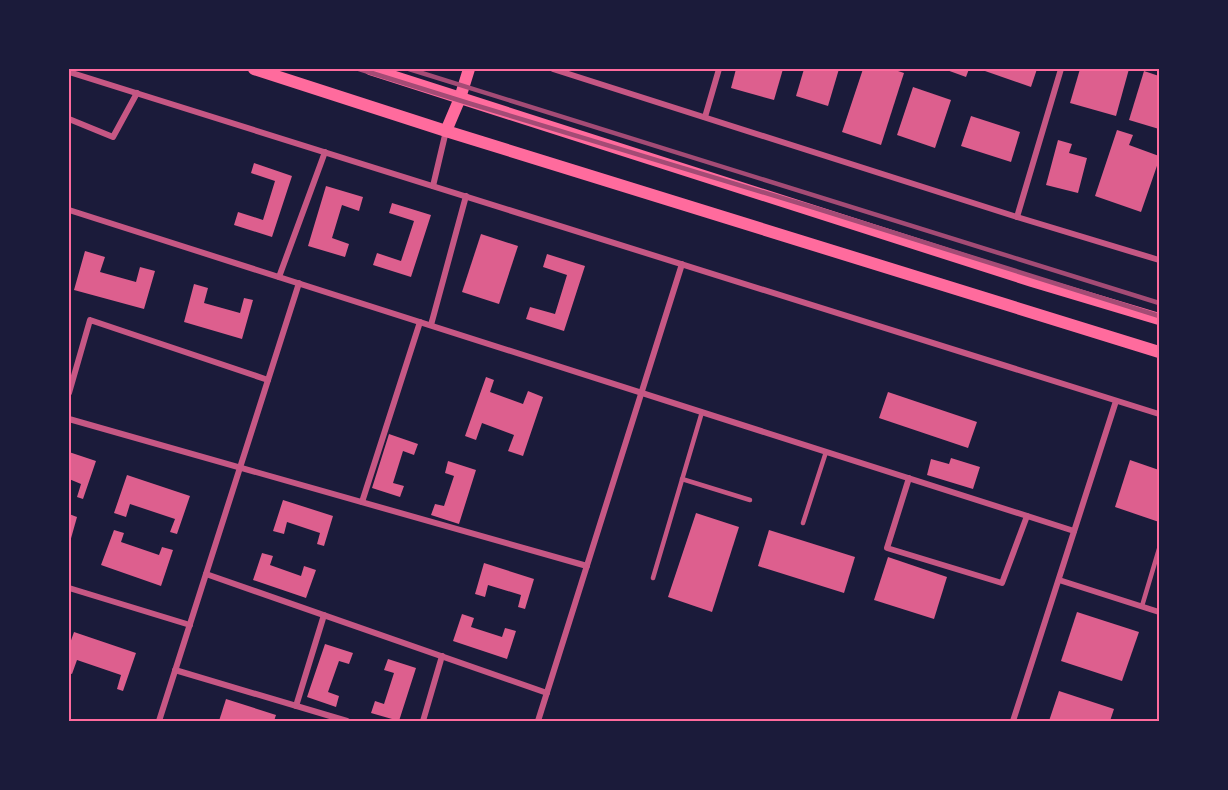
<svg xmlns="http://www.w3.org/2000/svg" width="1228" height="790" font-family="'DM Sans',sans-serif">
<style>
.building{fill:#dd5f8e}
.lines{fill:none;stroke-linecap:round;stroke-linejoin:round}
.service{stroke:#c65784;stroke-width:4.5}
.minor{stroke:#c65784;stroke-width:6}
.secondary{stroke:#ff6b9d;stroke-width:12}
.rail{stroke:#a44b75;stroke-width:4.5}
.neatline{fill:none;stroke:#ff6b9d;stroke-width:2}
</style>
<rect width="100%" height="100%" fill="#1b1b3a"/>
<!-- building -->
<g class="building">
<path d="M736,69H783L774,100L731,88Z"/>
<path d="M804,69H839L828,106L796,96Z"/>
<path d="M863,69H892L904,73L881,145L842,132Z"/>
<path d="M944,69H969L966,77Z"/>
<path d="M986,69H1037L1031,87L985,71Z"/>
<path d="M1080,69H1129L1116,116L1070,103Z"/>
<path d="M1144,71L1159,76V129L1129,120Z"/>
<path d="M913,87L951,100L935,148L897,135Z"/>
<path d="M971,116L1020,132L1011,162L961,146Z"/>
<path d="M1117,130L1133,135L1129,145L1159,156V160L1141,212L1095,196Z"/>
<path d="M1058,140L1072,144L1069,153L1087,158L1078,193L1046,185Z"/>
<path d="M254,163L292,176L272,237L234,225L238,212L263,220L275,181L251,173Z"/>
<path d="M326,186L363,197L359,211L342,205L332,238L349,244L345,257L308,246Z"/>
<path d="M392,203L431,215L411,277L373,265L377,253L401,261L414,221L389,213Z"/>
<path d="M481,234L518,246L499,304L462,292Z"/>
<path d="M85,251L105,257L100,272L136,282L140,267L155,271L144,309L74,290Z"/>
<path d="M547,254L585,266L564,331L526,319L530,307L555,314L567,275L543,267Z"/>
<path d="M194,284L208,288L204,303L240,313L244,298L253,300L242,339L184,322Z"/>
<path d="M486,377L494,380L490,392L523,404L528,391L543,397L523,456L508,451L514,435L482,423L476,440L465,436Z"/>
<path d="M888,392L977,422L968,448L879,418Z"/>
<path d="M389,434L418,444L414,455L403,451L393,483L404,486L400,497L372,488Z"/>
<path d="M69,452L96,461L83,499L77,497L81,484L69,479Z"/>
<path d="M951,458L980,467L973,489L927,475L931,459L949,464Z"/>
<path d="M1130,460L1159,470V522L1115,507Z"/>
<path d="M448,461L476,470L459,524L431,515L435,504L444,506L454,476L445,473Z"/>
<path d="M127,475L190,496L177,534L170,532L175,519L130,504L126,517L114,513Z"/>
<path d="M283,500L333,516L324,546L317,544L320,533L287,522L284,534L273,531Z"/>
<path d="M696,513L739,527L712,612L668,597Z"/>
<path d="M69,514L77,517L70,542H69Z"/>
<path d="M114,530L124,533L121,542L159,555L162,547L173,550L161,586L101,565Z"/>
<path d="M769,530L855,557L844,593L758,566Z"/>
<path d="M262,553L273,556L270,565L301,576L304,566L316,570L306,598L253,580Z"/>
<path d="M888,557L947,577L934,619L874,600Z"/>
<path d="M484,563L534,579L525,609L518,607L521,595L488,585L485,597L475,594Z"/>
<path d="M1077,612L1139,632L1122,681L1061,661Z"/>
<path d="M462,614L474,618L471,627L502,637L505,628L516,631L507,659L453,641Z"/>
<path d="M74,632L136,653L123,691L117,689L121,675L77,660L72,674L69,673V646Z"/>
<path d="M325,644L353,653L349,664L339,661L328,692L339,696L336,707L307,697Z"/>
<path d="M388,659L416,668L399,721L371,713L375,701L384,704L394,673L384,670Z"/>
<path d="M1059,691L1114,709L1110,721H1049Z"/>
<path d="M226,699L276,715L274,721H219Z"/>
</g>
<g class="lines">
<!-- service -->
<g class="service">
<path d="M682,479L750,500"/>
<path d="M803,523L826,452"/>
<path d="M653,578L702,412"/>
<path d="M1142,606L1159,549"/>
</g>
<!-- minor -->
<g class="minor">
<path d="M553,69L1017,217L1159,260"/>
<path d="M69,72L1159,414"/>
<path d="M705,117L719,69"/>
<path d="M69,119L113,137L137,93"/>
<path d="M433,186L446,131"/>
<path d="M69,210L1074,531"/>
<path d="M1017,217L1061,69"/>
<path d="M279,277L325,152"/>
<path d="M431,325L466,196"/>
<path d="M69,393L90,320L268,380"/>
<path d="M69,419L587,566"/>
<path d="M909,478L887,548L1002,583L1027,516"/>
<path d="M362,502L420,322"/>
<path d="M206,574L547,693"/>
<path d="M1059,580L1159,612"/>
<path d="M69,588L190,625"/>
<path d="M175,670L347,721"/>
<path d="M296,706L324,615"/>
<path d="M159,721L299,283"/>
<path d="M423,721L442,656"/>
<path d="M538,721L682,264"/>
<path d="M1013,721L1116,401"/>
</g>
<!-- secondary -->
<g class="secondary">
<path d="M254,69L446,131L1159,352"/>
<path d="M370,69L1032,281L1159,319"/>
<path d="M446,131L460,98L469,69"/>
</g>
<!-- rail -->
<g class="rail">
<path d="M359,69L468,103L815,208L1159,316"/>
<path d="M409,69L1159,303"/>
</g>
</g>
<!-- border -->
<rect width="1228" height="790" fill="none" stroke="#1b1b3a" stroke-width="141"/>
<rect x="70" y="70" width="1088" height="650" class="neatline"/>
</svg>
